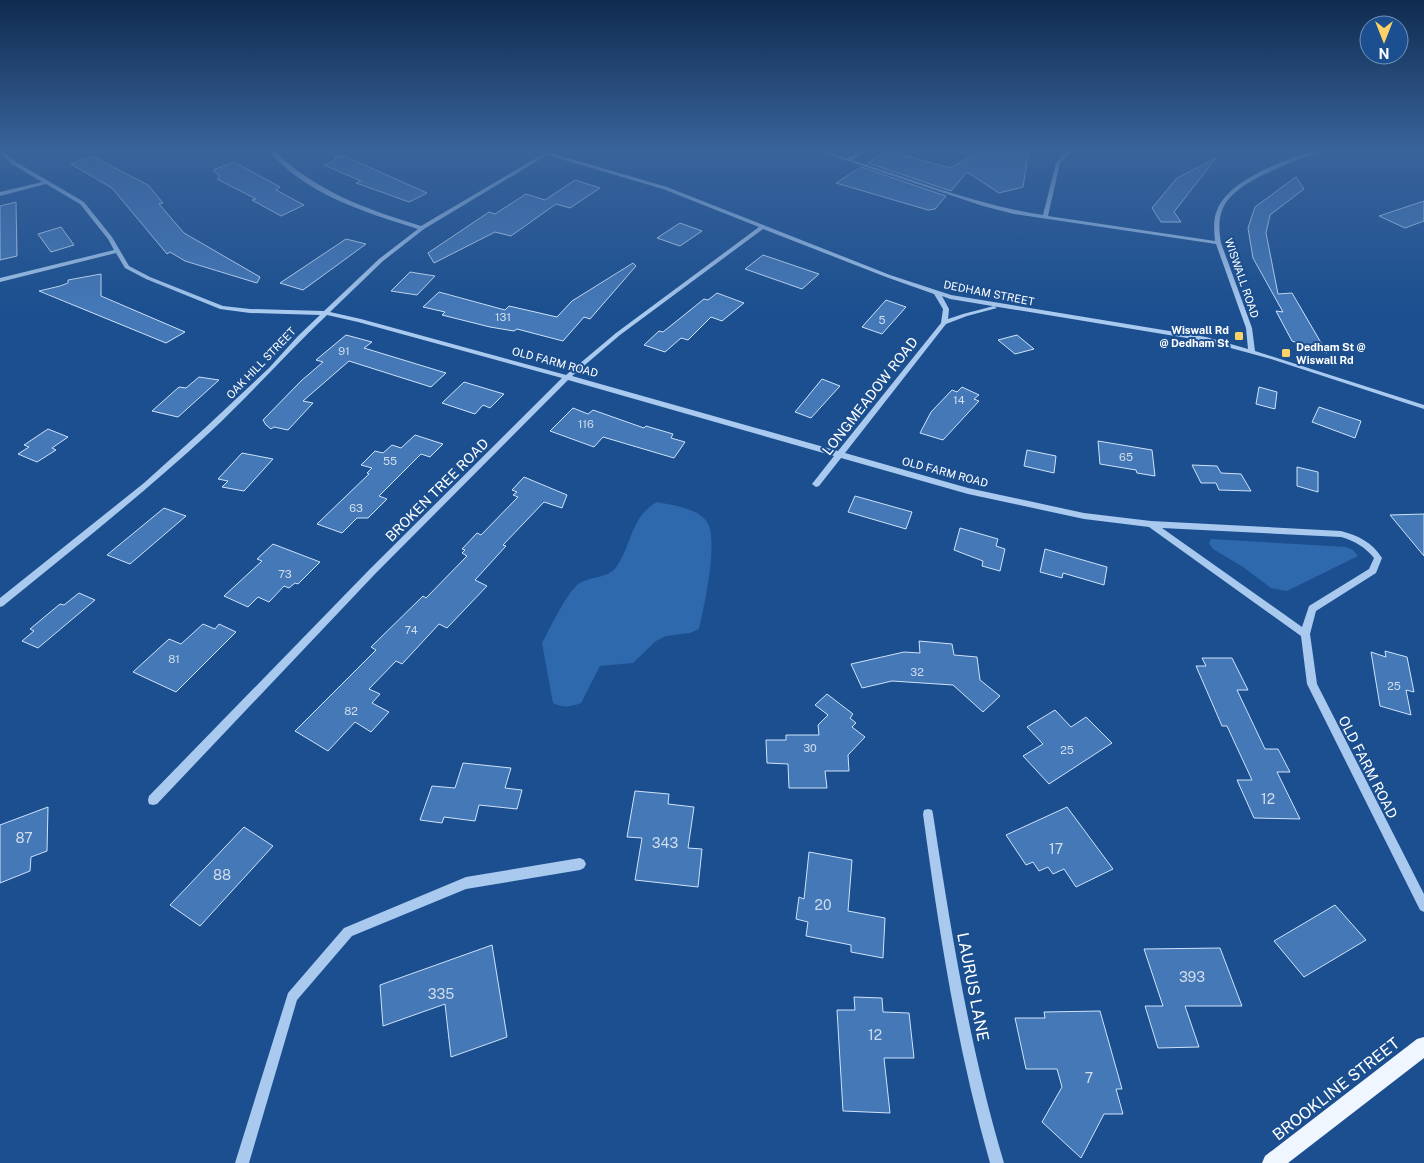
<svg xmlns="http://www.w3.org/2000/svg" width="1424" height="1163" font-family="'Public Sans',sans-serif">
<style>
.green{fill:#2e69ad}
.building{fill:#4478b7;stroke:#cfe3fa}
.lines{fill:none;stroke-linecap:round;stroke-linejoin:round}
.minor{fill:#a9c9ee;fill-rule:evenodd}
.major{fill:#f0f6ff;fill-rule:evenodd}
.poi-dot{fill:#ffd166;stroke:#1b4f8f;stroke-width:2}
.labels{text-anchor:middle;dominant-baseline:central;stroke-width:4;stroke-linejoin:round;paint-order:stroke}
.far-street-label{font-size:11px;fill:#fff;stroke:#1b4f8f}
.number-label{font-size:11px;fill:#d0dded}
.far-poi-label{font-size:11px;font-weight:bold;fill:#fff;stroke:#1b4f8f;text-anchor:end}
.street-label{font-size:14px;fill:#fff;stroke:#1b4f8f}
.near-number-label{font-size:14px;fill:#d0dded}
.near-street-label{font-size:16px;fill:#fff;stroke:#1b4f8f}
</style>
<rect width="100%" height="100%" fill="#1b4f8f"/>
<!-- green -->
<g class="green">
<path d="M657,502C672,505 698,508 707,522C719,540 704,607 699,629L690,633L666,636L656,641L633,663L600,666L581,703C571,707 562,708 553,703L542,643C552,625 562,601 576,586C588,575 608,580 617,566C632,544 631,516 657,502Z"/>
<path d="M1211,539L1346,547L1353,550L1358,556L1287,591L1271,588L1243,567L1213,549L1209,543Z"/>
</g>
<!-- building -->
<g class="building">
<path d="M985,149H1029L1023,187L999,193L967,172L951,191L868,163L888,151L950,168Z"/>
<path d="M92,156L148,185L163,203L159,204L184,233L260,277L257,283L185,261L170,252L167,254L112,188L71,164Z"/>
<path d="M344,156L398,180L427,193L409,202L356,183L361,181L324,165L335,160L336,157Z"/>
<path d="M1216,158L1174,212L1181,222H1161L1152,208L1177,178Z"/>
<path d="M234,162L280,187L276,190L304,205L281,216L252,200L256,199L217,179L220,177L213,170Z"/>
<path d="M861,167L946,196L935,209L928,210L836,183Z"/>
<path d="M1296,177L1304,189L1270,215L1266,233L1278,294L1292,293L1327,353L1292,341L1276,311L1283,312L1253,258L1248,228L1255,207Z"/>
<path d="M575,180L600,188L570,208L556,204L511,236L495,232L434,263L428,253L489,212L495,214L526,194L545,200Z"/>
<path d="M1424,201V221L1405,228L1379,216Z"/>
<path d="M16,202L17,256L0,260V206Z"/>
<path d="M680,223L702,231L680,246L657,238Z"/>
<path d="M61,227L74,245L51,252L38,234Z"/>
<path d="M346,239L366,244L303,290L280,283Z"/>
<path d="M763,255L819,274L802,289L745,269Z"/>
<path d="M633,263L636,266L590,319L584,317L563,341L517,329L514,331L490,327L442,315L445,312L423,307L439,292L505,310L509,306L557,317L572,301Z"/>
<path d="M410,272L435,276L417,295L391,291Z"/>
<path d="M101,274V296L185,332L166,343L39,291L60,286L68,283V280Z"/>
<path d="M717,293L744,303L722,321L711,317L688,340L681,338L665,352L644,345L659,331L663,332L704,299L708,300Z"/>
<path d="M886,300L906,307L882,334L862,327Z"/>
<path d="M346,335L372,342L364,348L446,373L431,387L349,361L303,401L313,403L288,430L274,427L271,429L266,425L263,420L301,381L323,362L316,360Z"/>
<path d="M1017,335L1034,349L1015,354L998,340Z"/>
<path d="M199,377L219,380L178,417L152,411L179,387L186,388Z"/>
<path d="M822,379L840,386L811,418L795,412Z"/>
<path d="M464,382L504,394L490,408L483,405L475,414L442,403Z"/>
<path d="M962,387L979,395L974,399L979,401L943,440L920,433L931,412L952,390L957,392Z"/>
<path d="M1259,387L1277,392L1275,409L1256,404Z"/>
<path d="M1319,407L1361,421L1355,438L1312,422Z"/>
<path d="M573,408L588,414L593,410L644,428L646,426L673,434L671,438L685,442L674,458L603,437L594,447L550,431Z"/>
<path d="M48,429L68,437L52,448L56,450L37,462L18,454L29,447L24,445Z"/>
<path d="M415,435L443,444L430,457L421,454L379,496L387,499L368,518H357L342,533L317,524L369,474L367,473L372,468L361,465L375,451L383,453L392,445L401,448Z"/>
<path d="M1098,441L1152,450L1155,476L1137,473L1136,470L1100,464Z"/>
<path d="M1027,450L1056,456L1054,473L1024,466Z"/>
<path d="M242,453L273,459L244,491L222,487L228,481L218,479Z"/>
<path d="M1192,465L1217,466L1221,473L1241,474L1251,491L1219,490L1216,483H1201Z"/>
<path d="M1297,467L1318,472V492L1297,486Z"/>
<path d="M524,477L567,495L562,508L544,502L503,545L506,546L475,580L487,586L447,628L439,624L402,664L396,661L369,689L380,694L372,703L389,712L371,732L355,722L328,751L295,731L376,650L371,647L423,596L426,598L467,556L462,553L465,550L462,549L477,533L481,535L518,497L513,495L517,492L512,490Z"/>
<path d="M855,496L912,512L906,529L848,512Z"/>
<path d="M164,508L186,516L130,564L107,555Z"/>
<path d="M1424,514V556L1390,515Z"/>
<path d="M960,528L998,539L996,546L1005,549L1000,571L982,566L983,561L954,550Z"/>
<path d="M273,544L320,562L298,584L295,583L289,588L284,586L269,602L258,597L248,607L224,596L262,561L257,559Z"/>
<path d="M1045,549L1107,567L1104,585L1063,573L1062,578L1040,572Z"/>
<path d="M79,593L95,600L38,648L22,641L34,631L30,629L60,604L64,605Z"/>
<path d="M203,624L215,629L219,624L236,632L176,692L133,672L169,639L181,644Z"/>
<path d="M919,641L952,644L954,655L977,657L980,680L1000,696L983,712L953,685L892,681L862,688L851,664L904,652L920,653Z"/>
<path d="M1385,651L1407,657L1414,692L1406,690L1411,715L1380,706L1371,652L1386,657Z"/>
<path d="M1202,658H1232L1248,690H1237L1265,749H1278L1290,772H1277L1300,819L1254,818L1237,780H1252L1227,726H1222L1196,666H1206Z"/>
<path d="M827,694L853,714L850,718L856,723L852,727L865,737L848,755L849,771H825L827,788H789L788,764L767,763L766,740H786V735H819L818,725L828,715L815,705Z"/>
<path d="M1055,710L1071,727L1086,717L1112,743L1049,784L1023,756L1043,744L1027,727Z"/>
<path d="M463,763L511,768L505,788L522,790L517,809L479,805L475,821L444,817L442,823L420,820L432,786L455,788Z"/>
<path d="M635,791L669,794L668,804L694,807L688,848L702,849L698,887L635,880L642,838L627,837Z"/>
<path d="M48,807L47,851L31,857L30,871L0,883V825Z"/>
<path d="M1067,807L1113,869L1076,887L1064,869L1053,874L1048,867L1039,871L1033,862L1026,865L1006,835Z"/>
<path d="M244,827L273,846L200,926L170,905Z"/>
<path d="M809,852L852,860L848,911L885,918L883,958L851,952V945L806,936L808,922L796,919L799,897L804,899Z"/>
<path d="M1335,905L1366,940L1304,977L1274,941Z"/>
<path d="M492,945L507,1037L451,1057L445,1004L383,1026L380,985Z"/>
<path d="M1220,948L1242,1006H1185L1199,1047L1158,1048L1145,1006H1163L1144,949Z"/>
<path d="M854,997L882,998L883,1012L909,1013L914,1058H884L890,1113L843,1111L837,1010H855Z"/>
<path d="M1100,1011L1122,1089H1116L1123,1114H1104L1081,1158L1042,1122L1062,1087L1057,1069H1026L1015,1018H1045L1044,1012Z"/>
</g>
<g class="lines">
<!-- minor -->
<g class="minor">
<path d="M0,149L16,162L84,202L112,237L129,266L150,277L223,306L250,309L324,311L379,259L418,229C365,212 303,194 268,149H273C314,191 366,209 421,226L543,154L530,149H537L667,187L890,275L951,295L1206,337L1248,349L1246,328L1216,244L1014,214L983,206L812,149H818L847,158L864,149H869L852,160C915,180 977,205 1043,215L1056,163L1069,149H1074L1060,163L1048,216L1215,241C1214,230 1213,220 1217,210C1230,178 1286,161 1315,149H1321C1315,154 1305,157 1297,160C1274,170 1234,184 1223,208C1218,219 1219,231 1221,243L1252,328L1255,351L1424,405V409L1271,359L1205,341L950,299L942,296L949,309L948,319L963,314L994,306L997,308L967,316L946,324L845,453L968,488L1084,513L1151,521L1341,531C1359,536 1372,542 1382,558L1376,573L1316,611L1310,634L1317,684L1424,894V912L1420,910L1307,684L1301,636L1149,527L1084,519L968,494L841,458L819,486L816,487L812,484L834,456L568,380L375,574L157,804L153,805L149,804L148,800L149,796L369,570L562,378L358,322L327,315C286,354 250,395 209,433C143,494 73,549 3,606L0,607V598L144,483L205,428L269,368L298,336L320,315L250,313L220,309L146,279L125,268L116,253L0,282V278L114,250L108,239L80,204L46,184L0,196V192L42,182L12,164L0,153ZM547,155L663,189L759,227L616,333L566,375L361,319L330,312L383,261L424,229ZM763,229L886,277L934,294L943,309L941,323L838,451L572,376L620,335ZM1162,528L1341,537C1355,541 1365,547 1374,558L1369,569L1309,606L1302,627Z"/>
<path d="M928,809L932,810L933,814C951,932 970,1049 1004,1163H990C957,1048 939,932 923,814L924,810Z"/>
<path d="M580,858L584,860L586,864L584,868L580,870L466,889L352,936L297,1000L249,1163H235L288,993L344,928L466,877Z"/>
</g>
<!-- major -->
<path class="major" d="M1424,1037V1058L1288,1163H1262L1265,1156L1417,1039Z"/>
</g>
<!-- sky -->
<linearGradient id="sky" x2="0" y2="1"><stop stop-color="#0f2b4f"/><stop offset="0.48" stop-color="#39639b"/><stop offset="1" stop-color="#39639b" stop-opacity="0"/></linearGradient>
<rect width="1424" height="312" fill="url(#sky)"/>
<!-- markers -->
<g class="poi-dot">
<rect x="1234" y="331" width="10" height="10" rx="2.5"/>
<rect x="1281" y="348" width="10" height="10" rx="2.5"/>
</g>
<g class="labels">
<!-- far-street labels -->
<g class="far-street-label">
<text transform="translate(1242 278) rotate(71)">WISWALL ROAD</text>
<text transform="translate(989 293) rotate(11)">DEDHAM STREET</text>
<text transform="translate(555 362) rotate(15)">OLD FARM ROAD</text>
<text transform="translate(261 363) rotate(-46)">OAK HILL STREET</text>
<text transform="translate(945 472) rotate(15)">OLD FARM ROAD</text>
</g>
<!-- number labels -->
<g class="number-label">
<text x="503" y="317">131</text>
<text x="882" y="320">5</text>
<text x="344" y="351">91</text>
<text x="959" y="400">14</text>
<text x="586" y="424">116</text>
<text x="1126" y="457">65</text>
<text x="390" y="461">55</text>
<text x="356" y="508">63</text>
<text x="285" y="574">73</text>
<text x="411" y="630">74</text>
<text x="174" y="659">81</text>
<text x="917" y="672">32</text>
<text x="1394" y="686">25</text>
<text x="351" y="711">82</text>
<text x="810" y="748">30</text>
<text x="1067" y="750">25</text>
</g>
<!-- far-poi labels -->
<g class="far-poi-label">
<text x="1229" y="330">Wiswall Rd<tspan x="1229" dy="13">@ Dedham St</tspan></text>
<text x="1296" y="347" text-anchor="start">Dedham St @<tspan x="1296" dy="13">Wiswall Rd</tspan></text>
</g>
<!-- street labels -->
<g class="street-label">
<text transform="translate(870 396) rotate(-52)">LONGMEADOW ROAD</text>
<text transform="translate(437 490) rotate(-45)">BROKEN TREE ROAD</text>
<text transform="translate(1368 767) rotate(63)">OLD FARM ROAD</text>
</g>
<!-- near-number labels -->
<g class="near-number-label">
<text x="1268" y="799">12</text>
<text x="24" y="838">87</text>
<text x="665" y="843">343</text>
<text x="1056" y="849">17</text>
<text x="222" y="875">88</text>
<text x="823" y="905">20</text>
<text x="1192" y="977">393</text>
<text x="441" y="994">335</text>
<text x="875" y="1035">12</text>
<text x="1089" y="1078">7</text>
</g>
<!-- near-street labels -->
<g class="near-street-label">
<text transform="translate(973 987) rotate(79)">LAURUS LANE</text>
<text transform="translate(1336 1089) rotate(-38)">BROOKLINE STREET</text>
</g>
</g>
<!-- north arrow -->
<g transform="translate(1384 40) rotate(180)"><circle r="24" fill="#1b4f8f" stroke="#7695bc"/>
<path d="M0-4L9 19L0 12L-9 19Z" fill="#ffd166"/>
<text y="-8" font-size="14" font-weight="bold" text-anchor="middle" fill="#ffffff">N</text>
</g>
</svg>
